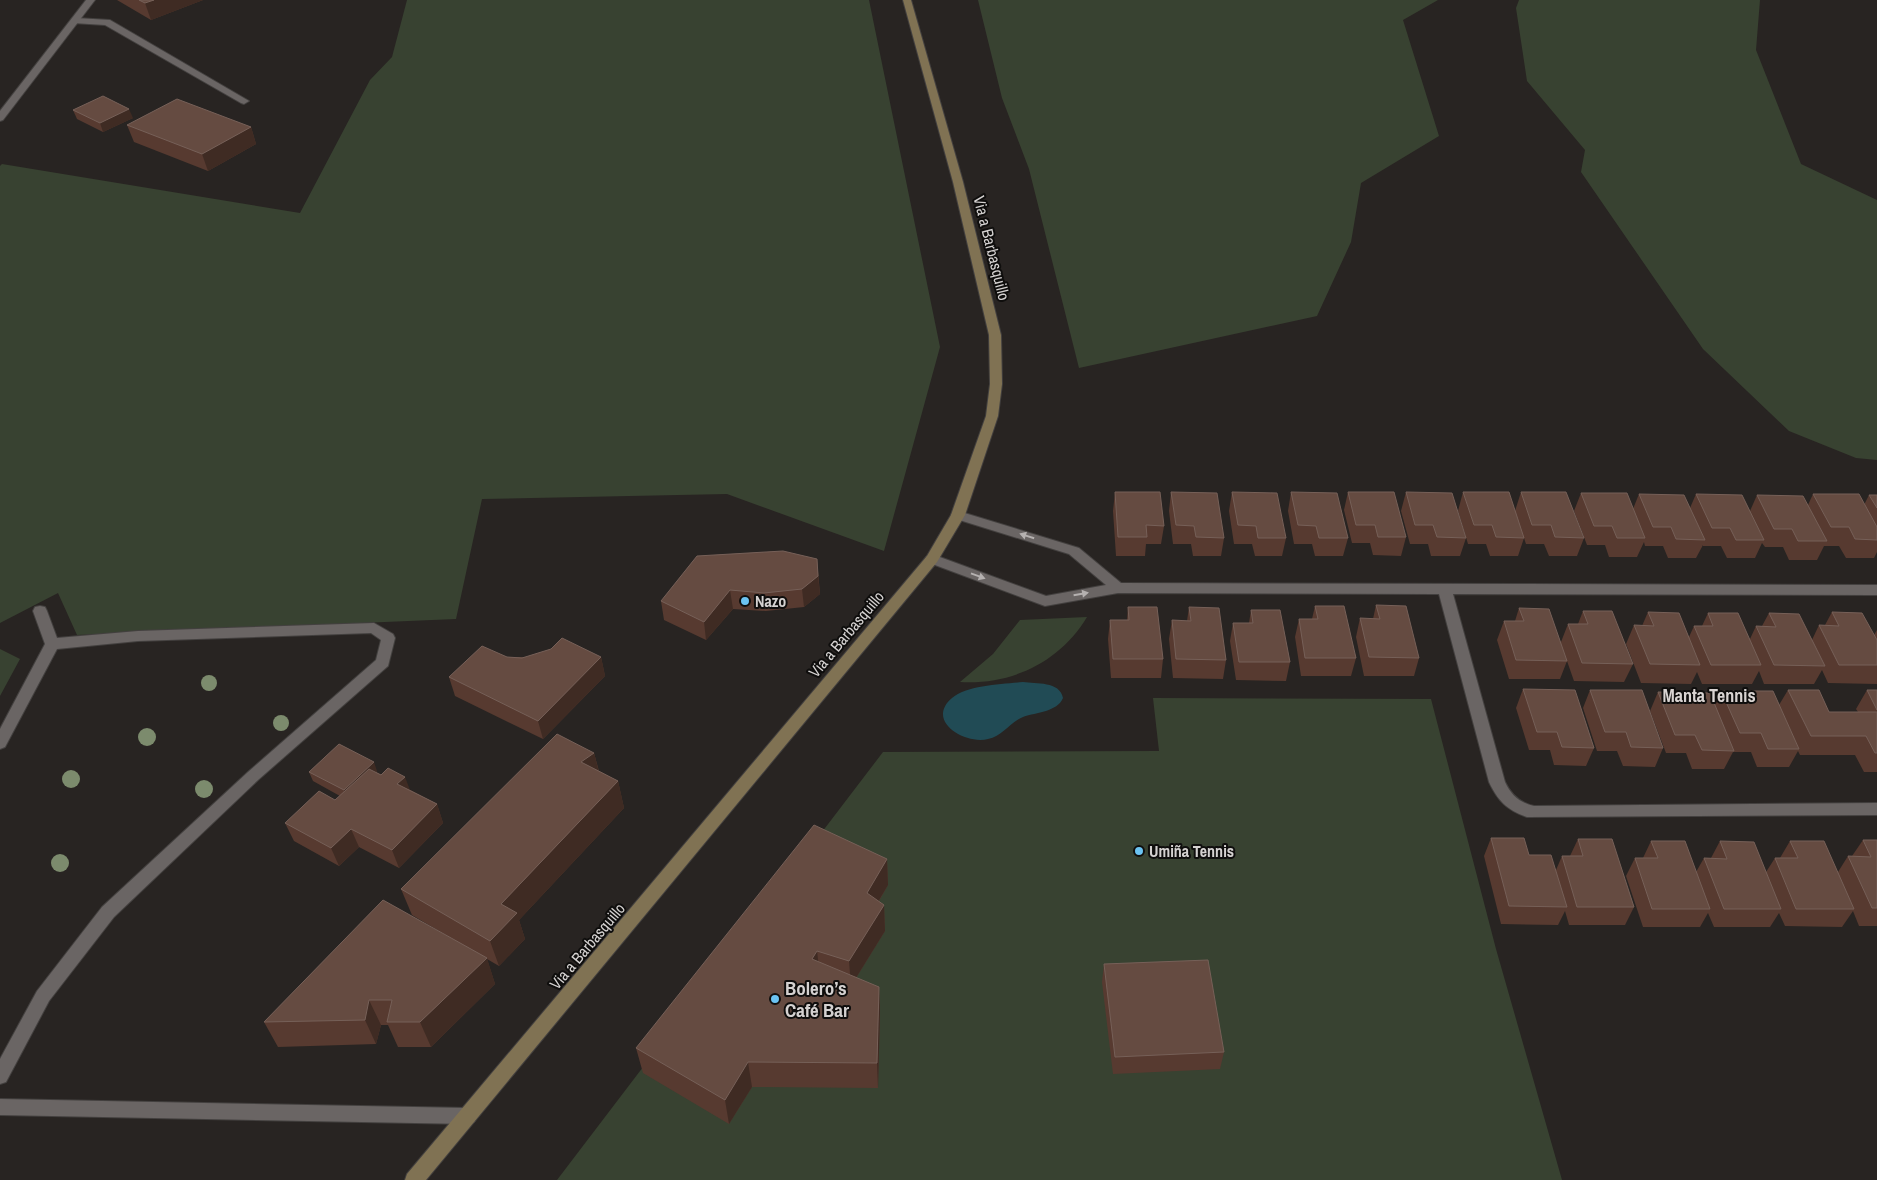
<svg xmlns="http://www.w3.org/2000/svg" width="1877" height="1180" font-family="'Archivo Narrow',sans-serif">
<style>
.green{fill:#384231}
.water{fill:#214b55}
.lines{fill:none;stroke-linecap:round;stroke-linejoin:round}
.service-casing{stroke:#43403f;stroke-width:2}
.minor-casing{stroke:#43403f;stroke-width:2}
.secondary-casing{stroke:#43403f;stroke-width:2}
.service{fill:#6a6564;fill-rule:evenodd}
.minor{fill:#6a6564;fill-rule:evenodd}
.secondary{fill:#807253;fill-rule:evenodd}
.tree{fill:#7c8b6d}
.wall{fill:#573a30}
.shaded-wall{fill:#3f2b23}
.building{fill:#654b41;stroke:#766058}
.oneway{fill:#b5b1b0}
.poi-dot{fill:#6bc3f2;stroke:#0f0e0d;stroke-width:2}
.labels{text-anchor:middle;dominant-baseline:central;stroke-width:4;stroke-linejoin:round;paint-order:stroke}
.street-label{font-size:16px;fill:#d5d2d1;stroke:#0f0e0d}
.poi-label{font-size:16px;font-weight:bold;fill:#d5d2d1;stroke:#0f0e0d;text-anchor:start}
.neighbourhood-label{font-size:18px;font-weight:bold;fill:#d9d4d2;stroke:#0f0e0d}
.near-poi-label{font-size:19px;font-weight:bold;fill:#d5d2d1;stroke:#0f0e0d;text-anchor:start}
</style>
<rect width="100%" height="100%" fill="#282422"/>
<!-- green -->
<g class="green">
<path d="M407,0H869L940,347L884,551L727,494L482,499L456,619L77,635L58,593L0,623V166L2,164L300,213L370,80L392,57Z"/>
<path d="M978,0H1438L1403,20L1439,136L1361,183L1351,242L1317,316L1079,368L1029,169L1002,98Z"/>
<path d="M1519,0H1760L1756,50L1801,164L1877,200V460L1856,458L1789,431L1703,349L1581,172L1585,150L1527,81L1516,8Z"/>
<path d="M1087,617C1060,662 1012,685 960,682L993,654L1020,620Z"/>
<path d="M0,649L20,659L0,696Z"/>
<path d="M1153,698L1431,699L1496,949L1562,1180H557L883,752L1159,751Z"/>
</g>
<!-- water -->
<path class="water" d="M1023,682C1036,684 1060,681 1063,698C1057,712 1037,712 1023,717C1010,722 1003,736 988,739C965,745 925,721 952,698C967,685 1003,684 1023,682Z"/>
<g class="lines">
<defs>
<path id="service" d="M76,18L110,20L249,101L244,104L241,103L105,25L73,23L71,21Z"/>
<g id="minor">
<path d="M86,0H95L3,120L0,121V111Z"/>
<path d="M958,511L1079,548L1121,583L1877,585V595L1453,594L1505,782C1511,795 1520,803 1534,806L1877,803V815L1527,817C1507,810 1498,801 1489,782L1439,594L1118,593L1045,606L927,562L925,559L927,556H937L1046,596L1106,585L1069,554L953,518L951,515L953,512Z"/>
<path d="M40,606L45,607L47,611L57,638L138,631L374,623L393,634L395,638L388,666L258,780L114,917L49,1001L6,1082L0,1084V1059L37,991L102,907L248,772L376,660L381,640L371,633L138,641L57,649L5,747L0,749V729L45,644L33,611L35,607Z"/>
<path d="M0,1099L468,1108L474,1110L477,1116L474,1122L468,1124L0,1115Z"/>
</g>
<path id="secondary" d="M903,0H911L963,182L1001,335L1002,384L998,416L965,515L937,562L426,1180H405L407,1174L927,556L951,515L986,416L990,384L989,335L953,182Z"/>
</defs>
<!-- service casing -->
<use href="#service" class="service-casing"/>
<!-- minor casing -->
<use href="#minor" class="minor-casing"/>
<!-- secondary casing -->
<use href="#secondary" class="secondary-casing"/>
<!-- service -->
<use href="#service" class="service"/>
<!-- minor -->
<use href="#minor" class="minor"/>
<!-- secondary -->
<use href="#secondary" class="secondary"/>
</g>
<!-- trees -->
<g class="tree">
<circle cx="209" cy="683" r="8"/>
<circle cx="281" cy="723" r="8"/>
<circle cx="147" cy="737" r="9"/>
<circle cx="71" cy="779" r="9"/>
<circle cx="204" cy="789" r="9"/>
<circle cx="60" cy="863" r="9"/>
</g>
<!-- wall -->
<g class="wall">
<path d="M117,0H203L151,20Z"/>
<path d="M73,110L133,118L103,132L77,119Z"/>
<path d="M127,125L251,127L256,144L208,171L134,142Z"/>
<path d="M1115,492L1164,526L1161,544H1146L1145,556H1116L1113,511Z"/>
<path d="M1171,492L1224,538L1221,556H1193L1191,544H1173L1169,511Z"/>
<path d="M1232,492L1286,538L1282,556H1255L1252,544H1234L1229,511Z"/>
<path d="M1291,492L1348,538L1343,556H1315L1312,544H1294L1288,511Z"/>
<path d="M1348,492L1406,537L1401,556L1373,555L1370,543H1352L1344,510Z"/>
<path d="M1406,492L1466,538L1460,556H1431L1428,544H1410L1401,511Z"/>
<path d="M1463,492L1515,511L1521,492L1584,538L1577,556H1549L1544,544H1526L1524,538L1518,556H1490L1486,544H1468L1458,511Z"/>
<path d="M1581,493L1633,509L1639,494L1690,508L1696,494L1750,511L1757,495L1808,505L1813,494L1864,505L1869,495H1877V552L1874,558H1846L1839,546H1824L1817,560H1789L1783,547H1765L1762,543L1755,558H1727L1721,546H1703V545L1696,558H1668L1663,546H1645L1644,542L1637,557H1609L1605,545H1587L1574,511Z"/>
<path d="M817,559L820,594L804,607L766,611L733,609L706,640L664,620L661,601Z"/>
<path d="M1376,605L1419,658L1414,676H1364L1356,637L1360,618L1373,619Z"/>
<path d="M1315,606L1356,658L1351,676H1301L1295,637L1299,619H1312Z"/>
<path d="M1128,607L1163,659L1161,678H1111L1108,639L1110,620H1127Z"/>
<path d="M1189,607L1226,660L1223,679L1173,678L1169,639L1172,620L1187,621Z"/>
<path d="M1519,608L1561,642L1568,624H1578L1583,611L1633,664L1624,682L1574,681L1567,661L1560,679H1509L1497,640L1504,621H1515Z"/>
<path d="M1251,610L1290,662L1286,681L1236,680L1230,641L1233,623H1249Z"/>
<path d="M1648,612L1689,637L1694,626H1702L1708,613L1750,639L1756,626H1762L1769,613L1812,640L1819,625H1825L1832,612L1874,635L1877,630V684L1828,683L1822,670L1814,684H1764L1759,671L1752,684H1702L1697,672L1691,684L1641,683L1626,644L1634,625L1642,626Z"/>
<path d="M507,657H601L605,676L543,739L455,696L449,677Z"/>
<path d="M1523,689L1594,748L1586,766L1554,765L1550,750H1529L1516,708Z"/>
<path d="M1590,690L1663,748L1655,767L1623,766L1617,751H1597L1583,708Z"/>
<path d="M1788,690L1829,712H1858L1856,709L1867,690H1877V772H1864L1855,755H1800L1798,751L1789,767H1757L1751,752H1733L1724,769H1692L1686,753H1666L1650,711L1658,692L1715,704L1721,691L1779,705Z"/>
<path d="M594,753L599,771L618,781L624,808L519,920L525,939L499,966L487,959L495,984L431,1047H398L388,1025H381L376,1044L278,1047L264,1022L459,943L412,915L401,889Z"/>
<path d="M377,771L376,772L437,804L443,823L399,868L359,847L339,866L294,841L285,823L335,800L340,796L313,781L309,772Z"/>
<path d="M1491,838L1529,855L1556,870L1562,856H1570L1578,839L1634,907L1625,925H1569L1565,911L1558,925L1501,924L1484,856Z"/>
<path d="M1863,840H1877V926H1859L1853,911L1842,927L1785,926L1779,913L1770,927H1714L1708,913L1700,927H1643L1626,876L1635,858H1643L1651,841L1696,872L1704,858H1711L1720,841L1766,872L1775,858H1780L1790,841L1838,872L1848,856H1852Z"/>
<path d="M887,859L888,885L879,901L884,905L885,931L856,978L879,987L880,1012L878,1088L752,1087L729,1124L643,1073L636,1048Z"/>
<path d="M1104,964L1224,1052L1220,1069L1113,1074L1102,982Z"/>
</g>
<!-- shaded-wall -->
<g class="shaded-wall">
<path d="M154,0H203L151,20L145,3Z"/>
<path d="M129,109L133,118L103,132L100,123Z"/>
<path d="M251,127L256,144L208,171L202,154Z"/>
<path d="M818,576L820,594L804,607L802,589Z"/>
<path d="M730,590L733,609L706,640L704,622Z"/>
<path d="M601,657L605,676L543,739L538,721Z"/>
<path d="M594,753L601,780L581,762Z"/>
<path d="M374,762L377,771L348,800L344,790Z"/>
<path d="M405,777L412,795L397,784Z"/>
<path d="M618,781L624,808L519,920L525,939L499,966L490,941L501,904Z"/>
<path d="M437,804L443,823L399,868L392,850Z"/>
<path d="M351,829L359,847L339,866L331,848Z"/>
<path d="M887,859L888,885L868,919L867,893Z"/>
<path d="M884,905L885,931L851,986L849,961Z"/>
<path d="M817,951L820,976L812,959Z"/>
<path d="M487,958L495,984L431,1047L420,1022Z"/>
<path d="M879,987L880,1012L878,1088L877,1063Z"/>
<path d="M369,1000L381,1025L376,1044L365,1020Z"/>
<path d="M748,1062L752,1087L729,1124L725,1100Z"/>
</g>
<!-- building -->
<g class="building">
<path d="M139,0H154L145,3Z"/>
<path d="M103,96L129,109L100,123L73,110Z"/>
<path d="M177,99L251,127L202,154L127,125Z"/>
<path d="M1115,492H1160L1164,526L1146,525L1147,537H1118Z"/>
<path d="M1171,492L1217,493L1224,538L1196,537L1194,526L1176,525Z"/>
<path d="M1232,492L1277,493L1286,538H1258L1256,526L1238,525Z"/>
<path d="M1291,492L1337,493L1348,538H1319L1316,526L1298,525Z"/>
<path d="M1348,492H1394L1406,537H1378L1375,525H1356Z"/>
<path d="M1406,492L1452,493L1466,538L1437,537L1433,525H1415Z"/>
<path d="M1463,492H1509L1524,538L1496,537L1492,525H1474Z"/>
<path d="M1521,492H1566L1584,538L1555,537L1551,525H1532Z"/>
<path d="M1581,493H1627L1645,538H1617L1612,526H1594Z"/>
<path d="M1639,494L1684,495L1705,540L1676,539L1671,527H1653Z"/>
<path d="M1696,494L1742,495L1764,540H1736L1730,528H1712Z"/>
<path d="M1813,494H1859L1877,527V540L1855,539L1849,527H1831Z"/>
<path d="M1757,495L1803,496L1827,541H1798L1792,529H1774Z"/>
<path d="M1869,495H1877V508Z"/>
<path d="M783,551L817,559L818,576L802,589L764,593L730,590L704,622L661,601L697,556Z"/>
<path d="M1376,605L1406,606L1419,658L1369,657L1360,618L1380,619Z"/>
<path d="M1315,606H1344L1356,658H1305L1299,619H1318Z"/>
<path d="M1128,607H1157L1163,659H1113L1110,620H1129Z"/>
<path d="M1189,607L1219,608L1226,660L1176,659L1172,620L1191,621Z"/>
<path d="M1519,608L1549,609L1567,661L1516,660L1504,621H1524Z"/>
<path d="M1251,610H1280L1290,662H1239L1233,623H1253Z"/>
<path d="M1583,611H1612L1633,664L1582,663L1568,624H1588Z"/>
<path d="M1648,612L1679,613L1700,665L1650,664L1634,625L1654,626Z"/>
<path d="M1832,612L1862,613L1877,640V665H1839L1819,625L1839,626Z"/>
<path d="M1708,613H1738L1761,665H1711L1694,626H1713Z"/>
<path d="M1769,613L1799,614L1825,666L1774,665L1756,626L1776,627Z"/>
<path d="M562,638L601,657L538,721L449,677L482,646L507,657L522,658L551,649Z"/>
<path d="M1523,689L1575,690L1594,748L1562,747L1557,732H1537Z"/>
<path d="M1590,690H1642L1663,748L1631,747L1626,732H1605Z"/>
<path d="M1788,690H1819L1829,712H1877V753H1875L1866,736H1811Z"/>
<path d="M1867,690H1877V710Z"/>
<path d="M1721,691H1773L1799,749H1768L1761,733H1740Z"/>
<path d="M1658,692L1710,693L1734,751L1702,750L1695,735H1675Z"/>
<path d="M557,734L594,753L581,762L618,781L501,904L517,913L490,941L401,889Z"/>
<path d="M339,744L374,762L344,790L309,772Z"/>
<path d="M388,768L405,777L397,784L437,804L392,850L351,829L331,848L285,823L319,791L335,800L369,769L381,775Z"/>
<path d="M814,825L887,859L867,893L884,905L849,961L817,951L812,959L879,987L877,1063L748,1062L725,1100L636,1048Z"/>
<path d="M1491,838H1524L1529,855H1551L1567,907L1509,906Z"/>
<path d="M1578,839H1612L1634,907H1577L1562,856H1583Z"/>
<path d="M1863,840H1877V908H1872L1848,856L1871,857Z"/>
<path d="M1651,841H1685L1710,909H1652L1635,858H1658Z"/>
<path d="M1720,841L1754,842L1781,909H1724L1704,858L1727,859Z"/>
<path d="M1790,841H1824L1854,909H1796L1775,858H1798Z"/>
<path d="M383,900L487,958L420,1022H387L392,1000H369L365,1020L264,1022Z"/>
<path d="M1208,960L1224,1052L1115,1057L1104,964Z"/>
</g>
<!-- one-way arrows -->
<defs><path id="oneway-solid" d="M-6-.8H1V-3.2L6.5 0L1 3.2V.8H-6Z" transform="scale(1.25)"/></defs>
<g class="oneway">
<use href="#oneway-solid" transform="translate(1027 536) rotate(-163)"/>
<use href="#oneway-solid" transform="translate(978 576) rotate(20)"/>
<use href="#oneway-solid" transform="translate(1081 594) rotate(-10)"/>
</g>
<!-- markers -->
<g class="poi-dot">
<circle cx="745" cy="601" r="5"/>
<circle cx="1139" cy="851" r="5"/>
<circle cx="775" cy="999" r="5"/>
</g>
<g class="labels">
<!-- street labels -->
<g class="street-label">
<text transform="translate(992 248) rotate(76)">Via a Barbasquillo</text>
<text transform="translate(846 634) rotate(-50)">Via a Barbasquillo</text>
<text transform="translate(587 946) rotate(-50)">Via a Barbasquillo</text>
</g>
<!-- poi labels -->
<g class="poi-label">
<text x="755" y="601">Nazo</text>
<text x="1149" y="851">Umiña Tennis</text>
</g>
<!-- neighbourhood labels -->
<g class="neighbourhood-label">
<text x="1709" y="695">Manta Tennis</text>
</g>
<!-- near-poi labels -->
<g class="near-poi-label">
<text x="785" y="988">Bolero’s<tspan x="785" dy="22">Café Bar</tspan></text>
</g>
</g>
</svg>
